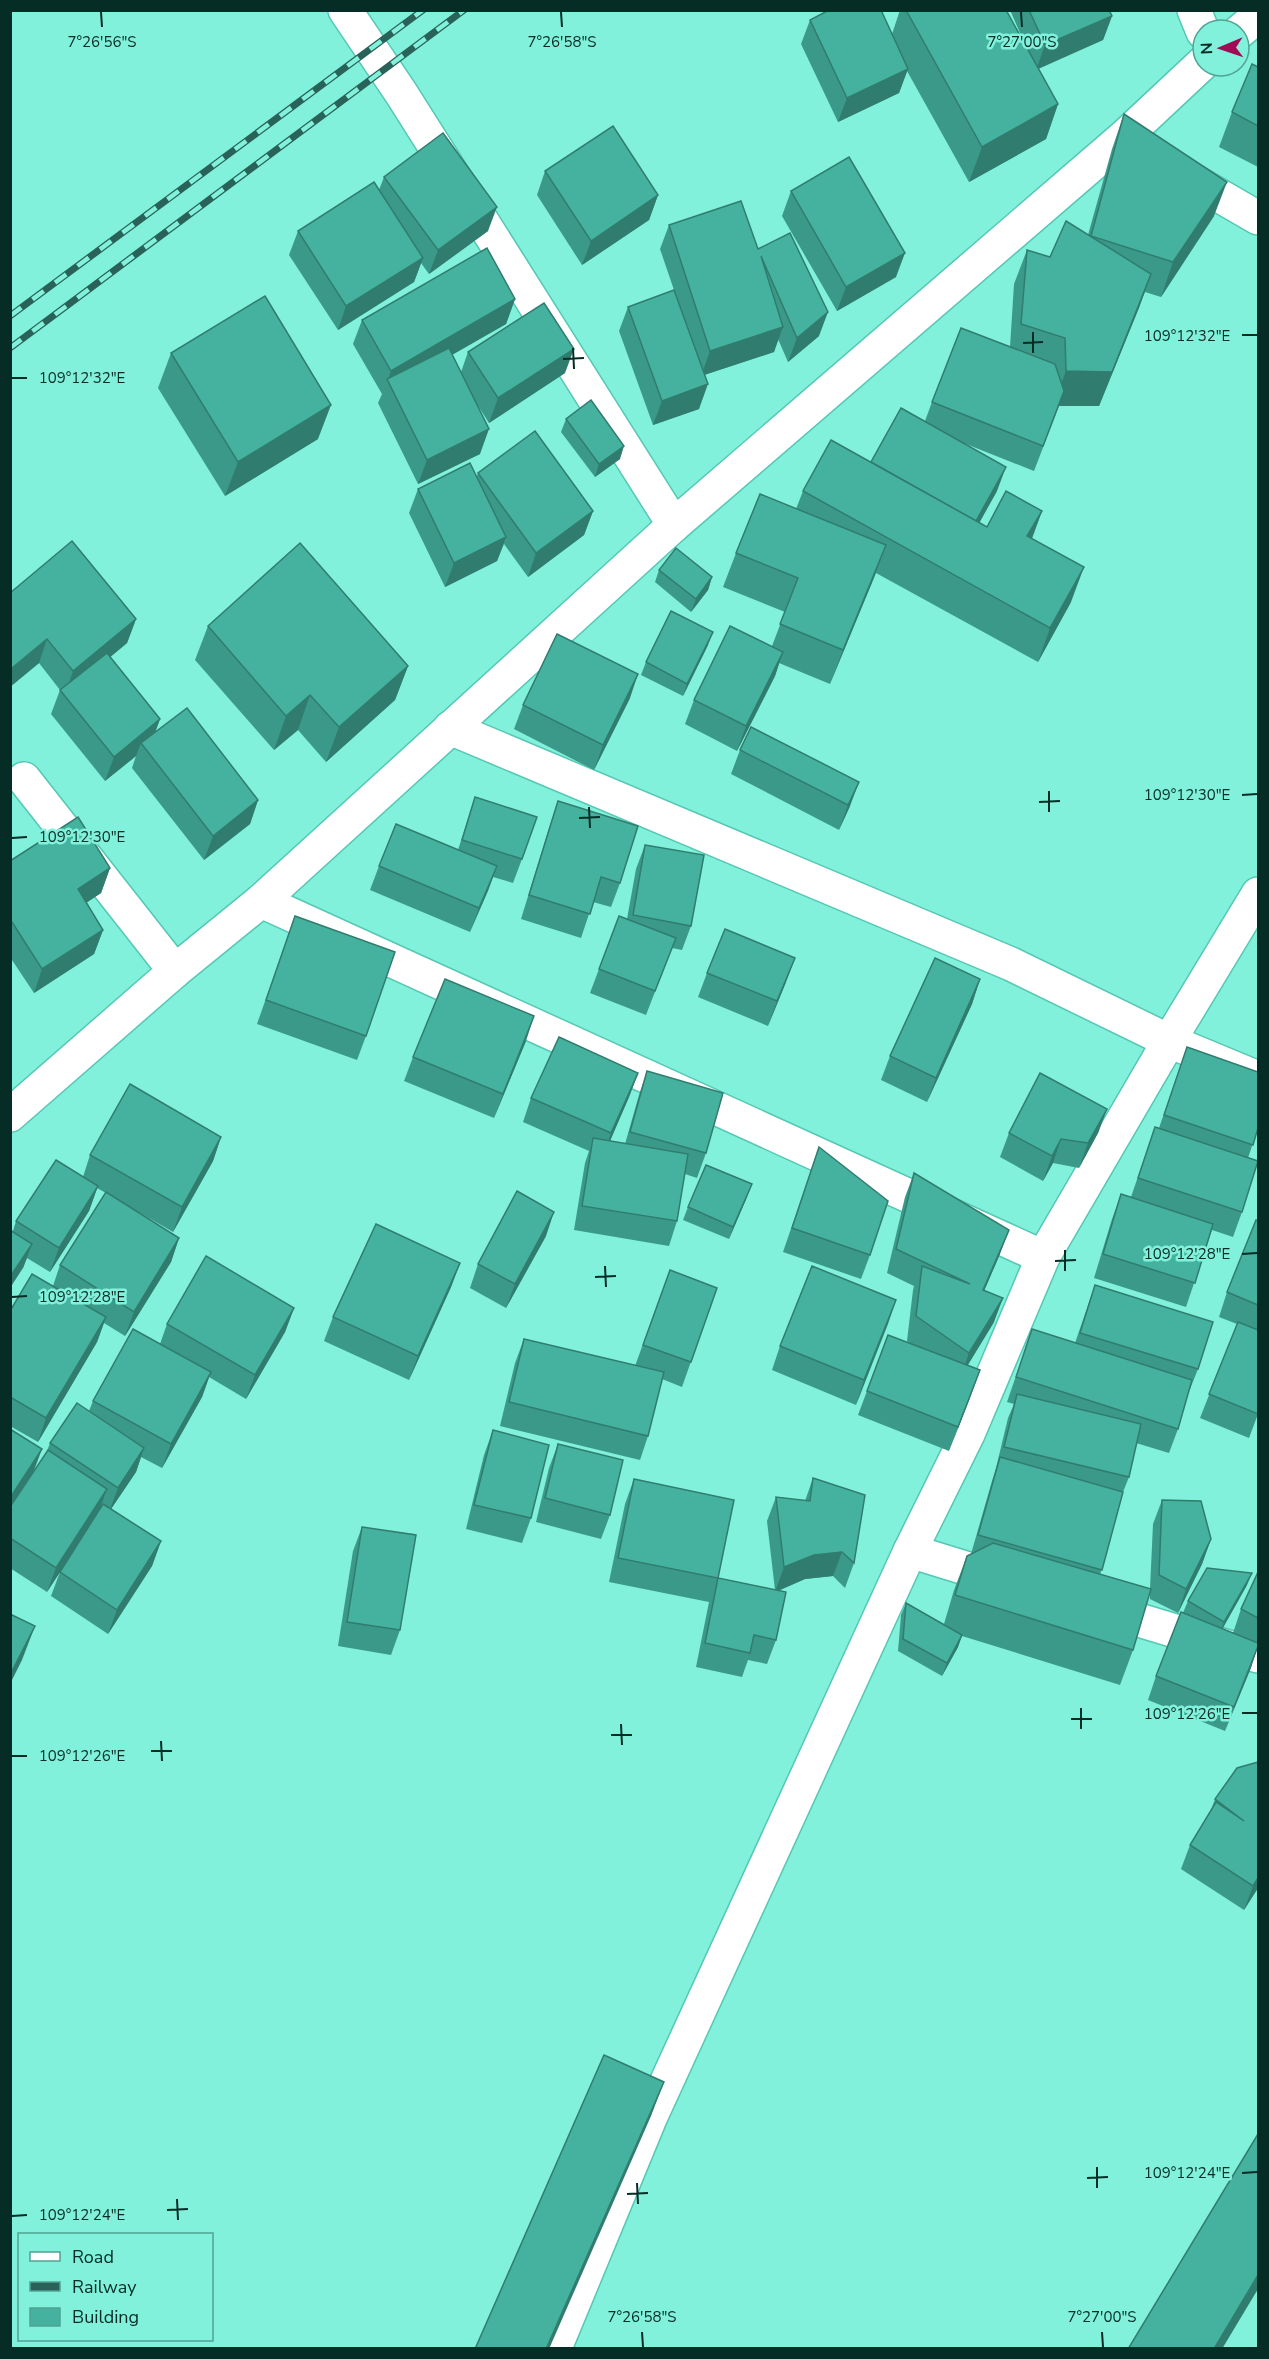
<svg xmlns="http://www.w3.org/2000/svg" width="1269" height="2359" font-family="'Nunito Sans',sans-serif">
<style>
.lines{fill:none;stroke-linecap:round;stroke-linejoin:round}
.minor-casing{stroke:#55c7b3;stroke-width:36}
.minor{stroke:#fff;stroke-width:33}
.rail-casing{stroke:#286258;stroke-width:7}
.rail{stroke:#81f1db;stroke-width:4.5;stroke-dasharray:14;stroke-linecap:butt}
.wall{fill:#3b9989}
.shaded-wall{fill:#307d6f}
.building{fill:#45b29f;stroke:#307d6f;stroke-width:1.5}
.ticks{fill:none;stroke:#062c26;stroke-width:2}
.ticks-label{font-size:15px;text-anchor:middle;fill:#062c26;stroke:#81f1db;stroke-width:5;stroke-linejoin:round;paint-order:stroke}
</style>
<rect width="100%" height="100%" fill="#81f1db"/>
<g class="lines">
<defs>
<g id="minor">
<path d="M345,10L401,93L674,525"/>
<path d="M1194,10L1203,32"/>
<path d="M1239,32L1258,16"/>
<path d="M1182,174L1258,218"/>
<path d="M450,728L1011,964L1169,1041L1043,1257L968,1434L910,1551L651,2116L555,2348"/>
<path d="M24,779L175,971"/>
<path d="M1258,894L1169,1041L1258,1078"/>
<path d="M261,901L1043,1257"/>
<path d="M10,1115L175,971L261,901L674,525L1124,137L1203,63"/>
<path d="M910,1551L1004,1580"/>
<path d="M1099,1608L1258,1656"/>
</g>
</defs>
<!-- minor casing -->
<use href="#minor" class="minor-casing"/>
<!-- minor -->
<use href="#minor" class="minor"/>
<defs>
<g id="rail">
<path d="M10,316L423,10"/>
<path d="M10,348L464,10"/>
</g>
</defs>
<!-- rail casing -->
<use href="#rail" class="rail-casing"/>
<!-- rail -->
<use href="#rail" class="rail"/>
</g>
<!-- wall -->
<g class="wall">
<path d="M900,10H1006L1024,42L1010,10H1109L1112,16L1103,40L1038,68L1058,104L1046,139L969,182L907,71L899,93L838,122L801,44L810,20L892,34Z"/>
<path d="M1258,67V167L1219,147L1232,112Z"/>
<path d="M1124,114L1214,216L1161,297L1145,292L1099,406H1059L1034,471L961,442L997,491L979,522L987,527L1042,511L1032,539L1071,602L1038,662L876,573L830,684L779,663L775,676L737,751L685,724L694,700L772,646L785,612L723,587L736,553L796,509L803,491L871,462L925,421L932,402L1010,347L1014,284L1027,250L1050,257L1088,235L1112,149Z"/>
<path d="M545,171L658,195L649,220L582,265L537,195Z"/>
<path d="M384,177L488,231L429,274L421,263L414,282L338,330L289,255L298,231L379,190Z"/>
<path d="M791,191L896,277L837,311L782,216Z"/>
<path d="M669,225L758,249L819,336L788,362L778,339L774,352L704,375L699,409L653,425L619,331L628,307L674,290L660,249Z"/>
<path d="M515,299L506,324L452,355L461,372L468,352L565,373L489,423L475,401L480,454L418,484L378,403L382,394L353,344L362,320Z"/>
<path d="M171,353L318,439L225,496L158,388Z"/>
<path d="M566,419L620,459L595,477L561,432Z"/>
<path d="M478,473L593,511L584,535L528,577L504,544L497,561L445,587L409,513L418,489L477,476Z"/>
<path d="M659,570L712,577L708,590L691,612L655,582Z"/>
<path d="M10,593L136,619L127,643L110,657L160,719L155,732L258,800L250,824L204,860L132,768L136,756L105,781L51,714L60,690L39,663L10,687Z"/>
<path d="M208,626L408,666L395,700L326,762L298,730L274,750L195,660Z"/>
<path d="M708,645L683,696L641,675L646,662Z"/>
<path d="M630,698L594,770L514,729L523,705Z"/>
<path d="M740,750L850,806L839,830L731,774Z"/>
<path d="M475,797L522,859L513,883L493,877L470,932L370,890L379,866L458,850Z"/>
<path d="M558,801L620,883L611,907L593,902L581,938L521,919L550,825Z"/>
<path d="M645,845L691,926L682,950L672,948L646,1015L590,993L619,916L627,919L636,869Z"/>
<path d="M10,861L110,868L101,893L86,903L103,930L94,954L34,993L10,957Z"/>
<path d="M295,916L366,1036L357,1060L257,1024Z"/>
<path d="M707,973L786,982L768,1026L698,997Z"/>
<path d="M980,979L972,1004L927,1102L881,1080L890,1056Z"/>
<path d="M526,1041L494,1118L404,1081L413,1057Z"/>
<path d="M1187,1047L1258,1128L1248,1158L1242,1212L1233,1237L1212,1230L1186,1307L1094,1278L1112,1219L1121,1194L1131,1197L1155,1127L1159,1128Z"/>
<path d="M647,1071L706,1153L697,1178L685,1174L677,1221L669,1246L574,1230L585,1163L589,1151L523,1122L531,1098L638,1073L629,1097L610,1141L625,1144L639,1095Z"/>
<path d="M1107,1109L1098,1133L1079,1168L1053,1163L1043,1181L1000,1157L1009,1133Z"/>
<path d="M221,1137L213,1161L173,1232L137,1211L179,1238L171,1262L125,1336L104,1323L97,1342L38,1442L10,1426V1311L53,1286L60,1265L106,1193L97,1188L89,1211L50,1272L27,1258L23,1268L13,1231L16,1221L83,1177L90,1155Z"/>
<path d="M819,1147L870,1255L861,1279L783,1252Z"/>
<path d="M914,1173L1000,1254L984,1291L994,1322L967,1366L971,1395L949,1451L858,1415L888,1335L911,1344L907,1341L913,1290L914,1286L887,1273L905,1197Z"/>
<path d="M747,1197L729,1239L683,1220L688,1207Z"/>
<path d="M1258,1221V1414L1249,1438L1200,1418L1237,1324L1219,1317L1227,1292Z"/>
<path d="M546,1236L506,1308L470,1288L478,1264Z"/>
<path d="M460,1263L451,1287L409,1380L324,1341L333,1317Z"/>
<path d="M670,1270L717,1288L682,1387L662,1379L648,1436L640,1460L500,1426L515,1363L524,1339L635,1366Z"/>
<path d="M1095,1285L1198,1369L1188,1394L1178,1429L1169,1453L1136,1443L1129,1477L1123,1492L1100,1575L1150,1589L1153,1524L1162,1500L1211,1539L1202,1564L1178,1613L1150,1599V1591L1133,1650L1120,1685L962,1636L958,1647L942,1676L898,1651L901,1615L906,1603L944,1624L954,1590L967,1556L971,1554L992,1481L996,1468L1008,1418L1014,1404L1007,1402L1032,1329L1075,1343Z"/>
<path d="M896,1300L856,1405L772,1370L780,1346Z"/>
<path d="M294,1308L285,1332L246,1399L209,1377L202,1397L162,1468L141,1457L136,1472L111,1509L161,1541L152,1566L108,1634L51,1596L60,1572L47,1592L10,1568V1429L33,1472L47,1451L50,1443L89,1411L93,1401L160,1344L167,1324Z"/>
<path d="M493,1430L531,1518L522,1543L466,1529L484,1455Z"/>
<path d="M558,1444L610,1515L601,1539L536,1522L549,1468Z"/>
<path d="M813,1478L854,1563L845,1588L833,1576L805,1579L778,1591L776,1640L767,1664L748,1660L742,1677L696,1667L709,1602L609,1582L625,1504L634,1479L718,1578L775,1590L767,1521L776,1497L805,1501Z"/>
<path d="M362,1527L400,1630L391,1655L338,1646L353,1551Z"/>
<path d="M1258,1572V1646L1225,1731L1148,1700L1156,1676L1188,1601L1247,1585L1222,1629L1233,1633L1241,1609Z"/>
<path d="M1258,1762V1888L1244,1910L1181,1869L1190,1845L1211,1810L1215,1799Z"/>
</g>
<!-- shaded-wall -->
<g class="shaded-wall">
<path d="M1112,16L1103,40L1036,70L1045,45Z"/>
<path d="M908,69L899,93L838,122L847,98Z"/>
<path d="M1058,104L1046,139L969,182L982,147Z"/>
<path d="M1227,182L1214,216L1161,297L1173,262Z"/>
<path d="M658,195L649,220L582,265L591,241Z"/>
<path d="M497,207L488,231L429,274L438,250Z"/>
<path d="M905,253L896,277L837,311L846,287Z"/>
<path d="M423,258L414,282L338,330L346,306Z"/>
<path d="M1151,274L1139,308L1099,406H1059L1034,471L1059,406L1053,405L1066,371Z"/>
<path d="M515,299L506,324L392,389L388,380L391,371Z"/>
<path d="M828,312L819,336L788,362L797,338Z"/>
<path d="M783,327L774,352L701,376L710,351Z"/>
<path d="M574,349L565,373L489,423L498,398Z"/>
<path d="M708,384L699,409L653,425L662,401Z"/>
<path d="M331,405L318,439L225,496L238,462Z"/>
<path d="M489,429L480,454L418,484L427,460Z"/>
<path d="M624,446L620,459L595,477L599,464Z"/>
<path d="M1006,467L997,491L966,547L974,523Z"/>
<path d="M593,511L584,535L528,577L536,553Z"/>
<path d="M1042,511L1029,545L1027,536Z"/>
<path d="M506,537L497,561L445,587L454,563Z"/>
<path d="M886,545L873,580L830,684L843,650Z"/>
<path d="M1084,567L1071,602L1038,662L1050,628Z"/>
<path d="M712,577L708,590L691,612L696,599Z"/>
<path d="M136,619L127,643L65,695L73,671Z"/>
<path d="M713,632L708,645L683,696L687,684Z"/>
<path d="M47,639L39,663L10,687V673L12,668Z"/>
<path d="M783,652L775,676L737,751L746,726Z"/>
<path d="M408,666L395,700L326,762L339,727Z"/>
<path d="M638,674L630,698L594,770L603,745Z"/>
<path d="M310,695L298,730L274,750L286,716Z"/>
<path d="M160,719L151,744L141,743L136,756L105,781L114,757Z"/>
<path d="M859,782L850,806L839,830L848,805Z"/>
<path d="M258,800L250,824L204,860L213,836Z"/>
<path d="M497,866L488,891L470,932L479,908Z"/>
<path d="M110,868L101,893L69,914L78,889Z"/>
<path d="M103,930L94,954L34,993L42,969Z"/>
<path d="M795,958L786,982L768,1026L777,1001Z"/>
<path d="M980,979L972,1004L927,1102L936,1078Z"/>
<path d="M534,1016L526,1041L494,1118L503,1094Z"/>
<path d="M638,1073L629,1097L603,1157L611,1133Z"/>
<path d="M1107,1109L1098,1133L1079,1168L1088,1143Z"/>
<path d="M221,1137L213,1161L173,1232L182,1207Z"/>
<path d="M1061,1139L1053,1163L1043,1181L1052,1156Z"/>
<path d="M752,1184L747,1197L729,1239L733,1227Z"/>
<path d="M98,1186L89,1211L50,1272L59,1248Z"/>
<path d="M554,1212L546,1236L506,1308L515,1284Z"/>
<path d="M1009,1230L1000,1254L974,1314L983,1290Z"/>
<path d="M179,1238L171,1262L125,1336L134,1312Z"/>
<path d="M32,1244L23,1268L10,1288V1277Z"/>
<path d="M460,1263L451,1287L409,1380L418,1356Z"/>
<path d="M1003,1298L994,1322L960,1378L969,1353Z"/>
<path d="M896,1300L888,1324L856,1405L864,1380Z"/>
<path d="M294,1308L285,1332L246,1399L255,1375Z"/>
<path d="M106,1317L97,1342L38,1442L46,1418Z"/>
<path d="M980,1370L971,1395L949,1451L958,1427Z"/>
<path d="M211,1372L202,1397L162,1468L171,1444Z"/>
<path d="M144,1448L136,1472L109,1512L118,1488Z"/>
<path d="M42,1449L33,1473L10,1508V1498Z"/>
<path d="M107,1489L98,1514L47,1592L56,1568Z"/>
<path d="M1211,1539L1202,1564L1178,1613L1186,1589Z"/>
<path d="M161,1541L152,1566L108,1634L117,1610Z"/>
<path d="M842,1552L833,1576L805,1579L775,1592L784,1567L814,1555Z"/>
<path d="M1252,1573L1247,1585L1219,1635L1224,1622Z"/>
<path d="M35,1626L22,1660L10,1684V1675Z"/>
<path d="M962,1635L958,1647L942,1676L947,1663Z"/>
<path d="M1258,1646L1251,1668L1225,1731L1234,1707Z"/>
<path d="M1258,1878V1888L1244,1910L1253,1886Z"/>
<path d="M664,2082L651,2116L549,2349H546Z"/>
<path d="M1258,2275V2289L1222,2349H1214Z"/>
</g>
<!-- building -->
<g class="building">
<path d="M829,10H881L908,69L847,98L810,20Z"/>
<path d="M906,10H1006L1058,104L982,147Z"/>
<path d="M1029,10H1109L1112,16L1045,45Z"/>
<path d="M1252,64L1258,67V126L1232,112Z"/>
<path d="M1124,114L1227,182L1173,262L1091,236Z"/>
<path d="M613,126L658,195L591,241L545,171Z"/>
<path d="M443,133L497,207L438,250L384,177Z"/>
<path d="M849,157L905,253L846,287L791,191Z"/>
<path d="M374,182L423,258L346,306L298,231Z"/>
<path d="M741,201L758,249L790,233L828,312L797,338L761,256L783,327L710,351L669,225Z"/>
<path d="M1066,221L1151,274L1112,372L1066,371L1065,338L1021,324L1027,250L1050,257Z"/>
<path d="M487,248L515,299L391,371L362,320Z"/>
<path d="M674,290L708,384L662,401L628,307Z"/>
<path d="M265,296L331,405L238,462L171,353Z"/>
<path d="M544,303L574,349L498,398L468,352Z"/>
<path d="M961,328L1055,364L1064,391L1043,446L932,402Z"/>
<path d="M449,348L489,429L427,460L387,379Z"/>
<path d="M591,400L624,446L599,464L566,419Z"/>
<path d="M901,408L1006,467L976,521L871,462Z"/>
<path d="M535,431L593,511L536,553L478,473Z"/>
<path d="M831,440L987,527L1006,491L1042,511L1027,536L1084,567L1050,628L803,491Z"/>
<path d="M470,463L506,537L454,563L418,489Z"/>
<path d="M760,494L886,545L843,650L780,624L798,578L736,553Z"/>
<path d="M72,541L136,619L73,671L47,639L12,668L10,667V593Z"/>
<path d="M300,543L408,666L339,727L310,695L286,716L208,626Z"/>
<path d="M676,548L712,577L696,599L659,570Z"/>
<path d="M671,611L713,632L687,684L646,662Z"/>
<path d="M730,626L783,652L746,726L694,700Z"/>
<path d="M557,634L638,674L603,745L523,705Z"/>
<path d="M107,653L160,719L114,757L60,690Z"/>
<path d="M187,708L258,800L213,836L141,743Z"/>
<path d="M751,727L859,782L848,805L740,750Z"/>
<path d="M475,797L537,817L522,859L462,840Z"/>
<path d="M558,801L638,826L620,883L601,877L590,914L529,895Z"/>
<path d="M78,817L110,868L78,889L103,930L42,969L10,919V861Z"/>
<path d="M396,824L497,866L479,908L379,866Z"/>
<path d="M645,845L704,855L691,926L633,915Z"/>
<path d="M295,916L395,952L366,1036L266,1000Z"/>
<path d="M619,916L676,938L655,991L599,969Z"/>
<path d="M725,929L795,958L777,1001L707,973Z"/>
<path d="M935,958L980,979L936,1078L890,1056Z"/>
<path d="M445,979L534,1016L503,1094L413,1057Z"/>
<path d="M559,1037L638,1073L611,1133L531,1098Z"/>
<path d="M1187,1047L1258,1072V1128L1253,1145L1164,1115Z"/>
<path d="M647,1071L723,1093L706,1153L630,1132Z"/>
<path d="M1040,1073L1107,1109L1088,1143L1061,1139L1052,1156L1009,1133Z"/>
<path d="M130,1084L221,1137L182,1207L90,1155Z"/>
<path d="M1155,1127L1258,1161L1242,1212L1138,1178Z"/>
<path d="M593,1138L688,1154L677,1221L582,1206Z"/>
<path d="M819,1147L888,1201L870,1255L792,1228Z"/>
<path d="M56,1160L98,1186L59,1248L16,1221Z"/>
<path d="M706,1165L752,1184L733,1227L688,1207Z"/>
<path d="M914,1173L1009,1230L983,1290L1003,1298L969,1353L916,1316L922,1266L970,1284L896,1249Z"/>
<path d="M517,1191L554,1212L515,1284L478,1264Z"/>
<path d="M106,1192L179,1238L134,1312L60,1265Z"/>
<path d="M1121,1194L1213,1224L1195,1283L1103,1254Z"/>
<path d="M1256,1220L1258,1221V1305L1227,1292Z"/>
<path d="M376,1224L460,1263L418,1356L333,1317Z"/>
<path d="M10,1230L32,1244L10,1277Z"/>
<path d="M206,1256L294,1308L255,1375L167,1324Z"/>
<path d="M812,1266L896,1300L864,1380L780,1346Z"/>
<path d="M670,1270L717,1288L691,1362L643,1345Z"/>
<path d="M32,1274L106,1317L46,1418L10,1397V1311Z"/>
<path d="M1095,1285L1213,1322L1198,1369L1080,1333Z"/>
<path d="M1238,1322L1258,1330V1414L1209,1394Z"/>
<path d="M133,1329L211,1372L171,1444L93,1401Z"/>
<path d="M1032,1329L1192,1380L1178,1429L1016,1377Z"/>
<path d="M888,1335L980,1370L958,1427L867,1391Z"/>
<path d="M524,1339L664,1372L648,1436L509,1402Z"/>
<path d="M1017,1394L1141,1424L1129,1477L1004,1447Z"/>
<path d="M77,1403L144,1448L118,1488L50,1443Z"/>
<path d="M10,1429L42,1449L10,1498Z"/>
<path d="M493,1430L549,1445L531,1518L474,1505Z"/>
<path d="M558,1444L623,1460L610,1515L545,1498Z"/>
<path d="M48,1450L107,1489L56,1568L10,1538V1507Z"/>
<path d="M1000,1457L1123,1492L1102,1570L978,1535Z"/>
<path d="M813,1478L865,1495L854,1563L842,1552L814,1555L784,1567L776,1497L810,1501Z"/>
<path d="M634,1479L734,1500L718,1578L786,1592L776,1640L754,1635L750,1653L705,1643L718,1578L618,1558Z"/>
<path d="M1162,1500L1201,1501L1211,1539L1186,1589L1159,1575Z"/>
<path d="M103,1504L161,1541L117,1610L60,1572Z"/>
<path d="M362,1527L416,1535L400,1630L347,1622Z"/>
<path d="M993,1543L1151,1589L1133,1650L955,1595L967,1556Z"/>
<path d="M1207,1568L1252,1573L1224,1622L1188,1601Z"/>
<path d="M1258,1572V1618L1241,1609Z"/>
<path d="M906,1603L962,1635L947,1663L903,1639Z"/>
<path d="M1181,1612L1258,1643V1646L1234,1707L1156,1676Z"/>
<path d="M10,1614L35,1626L10,1675Z"/>
<path d="M1258,1762V1878L1253,1886L1190,1845L1216,1802L1244,1821L1215,1799L1237,1768Z"/>
<path d="M604,2055L664,2082L546,2349H475Z"/>
<path d="M1258,2134V2275L1214,2349H1128Z"/>
</g>
<!-- ticks -->
<path class="ticks" d="M101,12L102,27M561,12L562,27M1021,12L1022,27M1033,332V353M1242,335H1257M1023,343L1043,342M573,348L574,369M563,359L584,358M12,378H27M1049,791V812M1242,795L1257,794M1039,802L1060,801M589,807L590,828M579,818L600,817M12,838L27,837M1065,1250V1271M1242,1254L1257,1253M1055,1261L1076,1260M605,1266L606,1287M595,1277L616,1276M12,1297L27,1296M1081,1708V1729M1242,1713H1257M1071,1719H1092M621,1724L622,1745M611,1735H632M161,1741L162,1761M151,1751H172M12,1756H27M1097,2167V2188M1242,2173L1257,2172M1087,2178L1108,2177M637,2183L638,2204M627,2194L648,2193M177,2199L178,2220M167,2210L188,2209M12,2216L27,2215M642,2332L643,2347M1102,2332L1103,2347"/>
<g class="ticks-label">
<text x="102" y="47">7°26'56"S</text>
<text x="562" y="47">7°26'58"S</text>
<text x="1022" y="47">7°27'00"S</text>
<text x="1187" y="341">109°12'32"E</text>
<text x="82" y="383">109°12'32"E</text>
<text x="1187" y="800">109°12'30"E</text>
<text x="82" y="842">109°12'30"E</text>
<text x="1187" y="1259">109°12'28"E</text>
<text x="82" y="1302">109°12'28"E</text>
<text x="1187" y="1719">109°12'26"E</text>
<text x="82" y="1761">109°12'26"E</text>
<text x="1187" y="2178">109°12'24"E</text>
<text x="82" y="2220">109°12'24"E</text>
<text x="642" y="2322">7°26'58"S</text>
<text x="1102" y="2322">7°27'00"S</text>
</g>
<!-- border -->
<rect width="1269" height="2359" fill="none" stroke="#062c26" stroke-width="24"/>
<!-- legend -->
<rect x="18" y="2233" width="195" height="108" fill="#81f1db" stroke="#50a293" stroke-width="1.5"/>
<rect x="30" y="2252" width="30" height="9" fill="#ffffff" stroke="#50a293" stroke-width="1.5"/>
<text x="72" y="2263" font-size="18" fill="#062c26">Road</text>
<rect x="30" y="2282" width="30" height="9" fill="#286258" stroke="#50a293" stroke-width="1.5"/>
<text x="72" y="2293" font-size="18" fill="#062c26">Railway</text>
<rect x="30" y="2308" width="30" height="18" fill="#45b29f" stroke="#50a293" stroke-width="1.5"/>
<text x="72" y="2323" font-size="18" fill="#062c26">Building</text>
<!-- north arrow -->
<g transform="translate(1221 48) rotate(268)"><circle r="28" fill="#81f1db" stroke="#50a293" stroke-width="1.5"/>
<path d="M0-4.5L10 22L0 15L-10 22Z" fill="#9f0b54"/>
<text y="-9" font-size="16" font-weight="bold" text-anchor="middle" fill="#062c26">N</text>
</g>
</svg>
